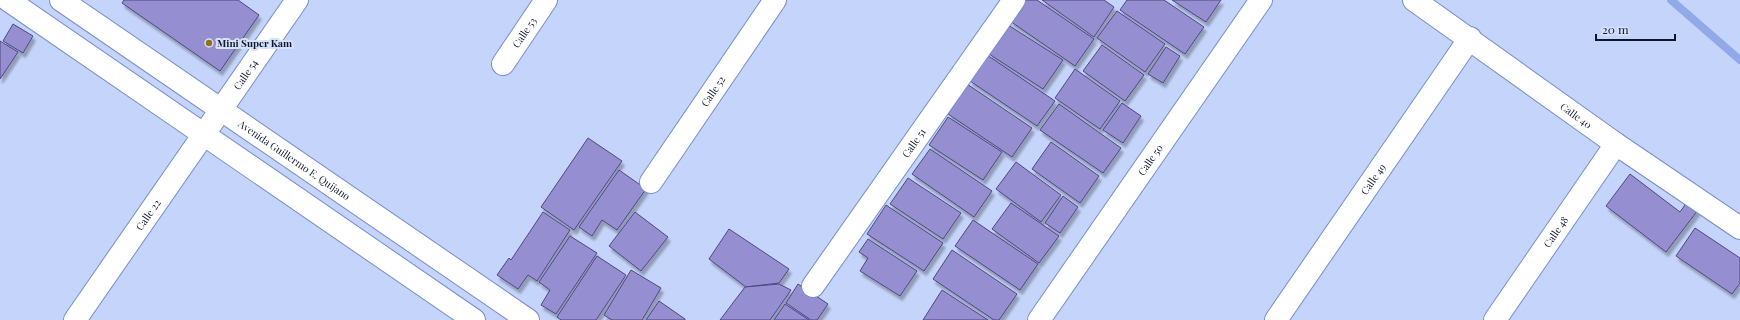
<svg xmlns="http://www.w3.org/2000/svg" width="1740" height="320" font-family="'Playfair Display',serif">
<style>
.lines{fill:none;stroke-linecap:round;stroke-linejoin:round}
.stream{stroke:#91a9e8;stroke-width:8}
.building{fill:#958ed0;stroke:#4f4780;filter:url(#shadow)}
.street-casing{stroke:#788ec9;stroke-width:24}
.secondary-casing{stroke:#788ec9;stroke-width:24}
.street{stroke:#fff;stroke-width:22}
.secondary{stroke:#fff;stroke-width:22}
.poi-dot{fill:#917218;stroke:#d7e1fb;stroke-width:1.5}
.labels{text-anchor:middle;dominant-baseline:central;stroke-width:4;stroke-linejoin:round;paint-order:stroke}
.street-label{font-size:10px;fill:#0e162c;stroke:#d7e1fb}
.poi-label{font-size:10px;font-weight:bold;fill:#0e162c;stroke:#d7e1fb;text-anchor:start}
</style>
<defs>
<filter id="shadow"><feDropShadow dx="2.5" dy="4.5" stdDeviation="1" flood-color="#0004"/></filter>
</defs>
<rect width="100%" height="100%" fill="#c5d4fa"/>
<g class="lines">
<!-- stream -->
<path class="stream" d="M1671,0L1740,60"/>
</g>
<!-- building -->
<g class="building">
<path d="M124,0H238L259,15L220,71L122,3Z"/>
<path d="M1025,0H1037L1094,39L1075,66L1010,21Z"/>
<path d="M1042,0H1104L1114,7L1094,37Z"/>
<path d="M1127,0H1164L1204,27L1185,54L1120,10Z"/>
<path d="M1172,0H1221L1206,22Z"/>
<path d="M1117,11L1165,44L1145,72L1097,38Z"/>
<path d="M13,24L33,36L23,53L3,41Z"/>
<path d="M1008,25L1063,60L1043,89L989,54Z"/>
<path d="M0,41L18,52L0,79Z"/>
<path d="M1102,45L1144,75L1125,101L1083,71Z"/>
<path d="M1166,47L1180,56L1163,83L1148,74Z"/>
<path d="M987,55L1055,101L1037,126L970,81Z"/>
<path d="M1075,69L1120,101L1100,129L1055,98Z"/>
<path d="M967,84L1032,128L1012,157L948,114Z"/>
<path d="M1122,103L1141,116L1123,143L1103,130Z"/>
<path d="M1059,104L1121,148L1103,173L1040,130Z"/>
<path d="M948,117L1002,152L983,180L929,145Z"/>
<path d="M588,138L622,161L574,230L541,207Z"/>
<path d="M1051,142L1099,176L1080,203L1032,169Z"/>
<path d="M930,149L992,191L974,217L912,174Z"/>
<path d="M1016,162L1061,195L1041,222L996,189Z"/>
<path d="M619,170L646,189L617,230L602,220L592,236L579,227Z"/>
<path d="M1630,174L1680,212L1687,202L1698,210L1666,252L1606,206Z"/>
<path d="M908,178L961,213L943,239L890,204Z"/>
<path d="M1063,196L1078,207L1060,233L1045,223Z"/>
<path d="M1011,203L1059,236L1039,263L992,229Z"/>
<path d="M886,205L943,243L924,271L867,234Z"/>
<path d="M543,212L570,230L537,281L528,275L518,289L497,275L509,258L511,260Z"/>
<path d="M635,212L668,237L641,271L609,246Z"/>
<path d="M973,220L1038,264L1020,290L955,246Z"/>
<path d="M1695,228L1740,258V283L1732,294L1676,256Z"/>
<path d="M729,229L789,269L779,283L746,287L709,259Z"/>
<path d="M570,236L597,253L556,314L541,305L550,290L539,282Z"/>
<path d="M868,239L917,271L900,296L860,271L868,258L859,252Z"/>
<path d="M952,250L1017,294L999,320H994L933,279Z"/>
<path d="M597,256L626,275L596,320H561L557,317Z"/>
<path d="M631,270L661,288L642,320H612L604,315Z"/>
<path d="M779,284L791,290L770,320H720L745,287Z"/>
<path d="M798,284L828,304L817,320H811L786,303Z"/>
<path d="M942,290L988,320H923Z"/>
<path d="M659,301L685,319V320H646Z"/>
<path d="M785,304L809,320H774Z"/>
</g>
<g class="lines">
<defs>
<g id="street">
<path id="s1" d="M1414,0L1616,144L1740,228"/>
<path id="s2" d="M503,64L546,0"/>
<path id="s3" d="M651,182L775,0"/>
<path id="s4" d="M813,286L1014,0"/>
<path id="s5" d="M75,320L297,0"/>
<path id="s6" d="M1039,320L1261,0"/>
<path id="s7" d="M1276,320L1470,38"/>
<path id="s8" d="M1495,320L1616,144"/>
</g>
<g id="secondary">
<path d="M8,0L474,320"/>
<path id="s9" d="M61,0L528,320"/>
</g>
</defs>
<!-- street casing -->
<use href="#street" class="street-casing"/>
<!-- secondary casing -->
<use href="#secondary" class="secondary-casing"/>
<!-- street -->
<use href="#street" class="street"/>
<!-- secondary -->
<use href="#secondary" class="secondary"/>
</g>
<!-- markers -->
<circle class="poi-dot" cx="209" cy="43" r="4"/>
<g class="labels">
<!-- street labels -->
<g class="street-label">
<text stroke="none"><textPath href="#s2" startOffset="38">Calle 53</textPath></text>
<text stroke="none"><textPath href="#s5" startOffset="299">Calle 54</textPath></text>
<text stroke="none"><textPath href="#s3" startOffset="110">Calle 52</textPath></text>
<text stroke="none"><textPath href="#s1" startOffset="199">Calle 40</textPath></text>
<text stroke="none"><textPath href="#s4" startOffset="175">Calle 51</textPath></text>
<text stroke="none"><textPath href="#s9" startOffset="283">Avenida Guillermo E. Quijano</textPath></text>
<text stroke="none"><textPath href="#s6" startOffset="195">Calle 50</textPath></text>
<text stroke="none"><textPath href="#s7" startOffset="171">Calle 49</textPath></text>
<text stroke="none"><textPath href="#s5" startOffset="128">Calle 22</textPath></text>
<text stroke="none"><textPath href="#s8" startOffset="107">Calle 48</textPath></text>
</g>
<!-- poi labels -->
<g class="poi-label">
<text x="217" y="43">Mini Super Kam</text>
</g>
</g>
<!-- scale -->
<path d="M1596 34v6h79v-6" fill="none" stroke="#0e162c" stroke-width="2"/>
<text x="1602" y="34" font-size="12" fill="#0e162c" stroke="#d7e1fb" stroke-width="3" paint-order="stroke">20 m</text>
</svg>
